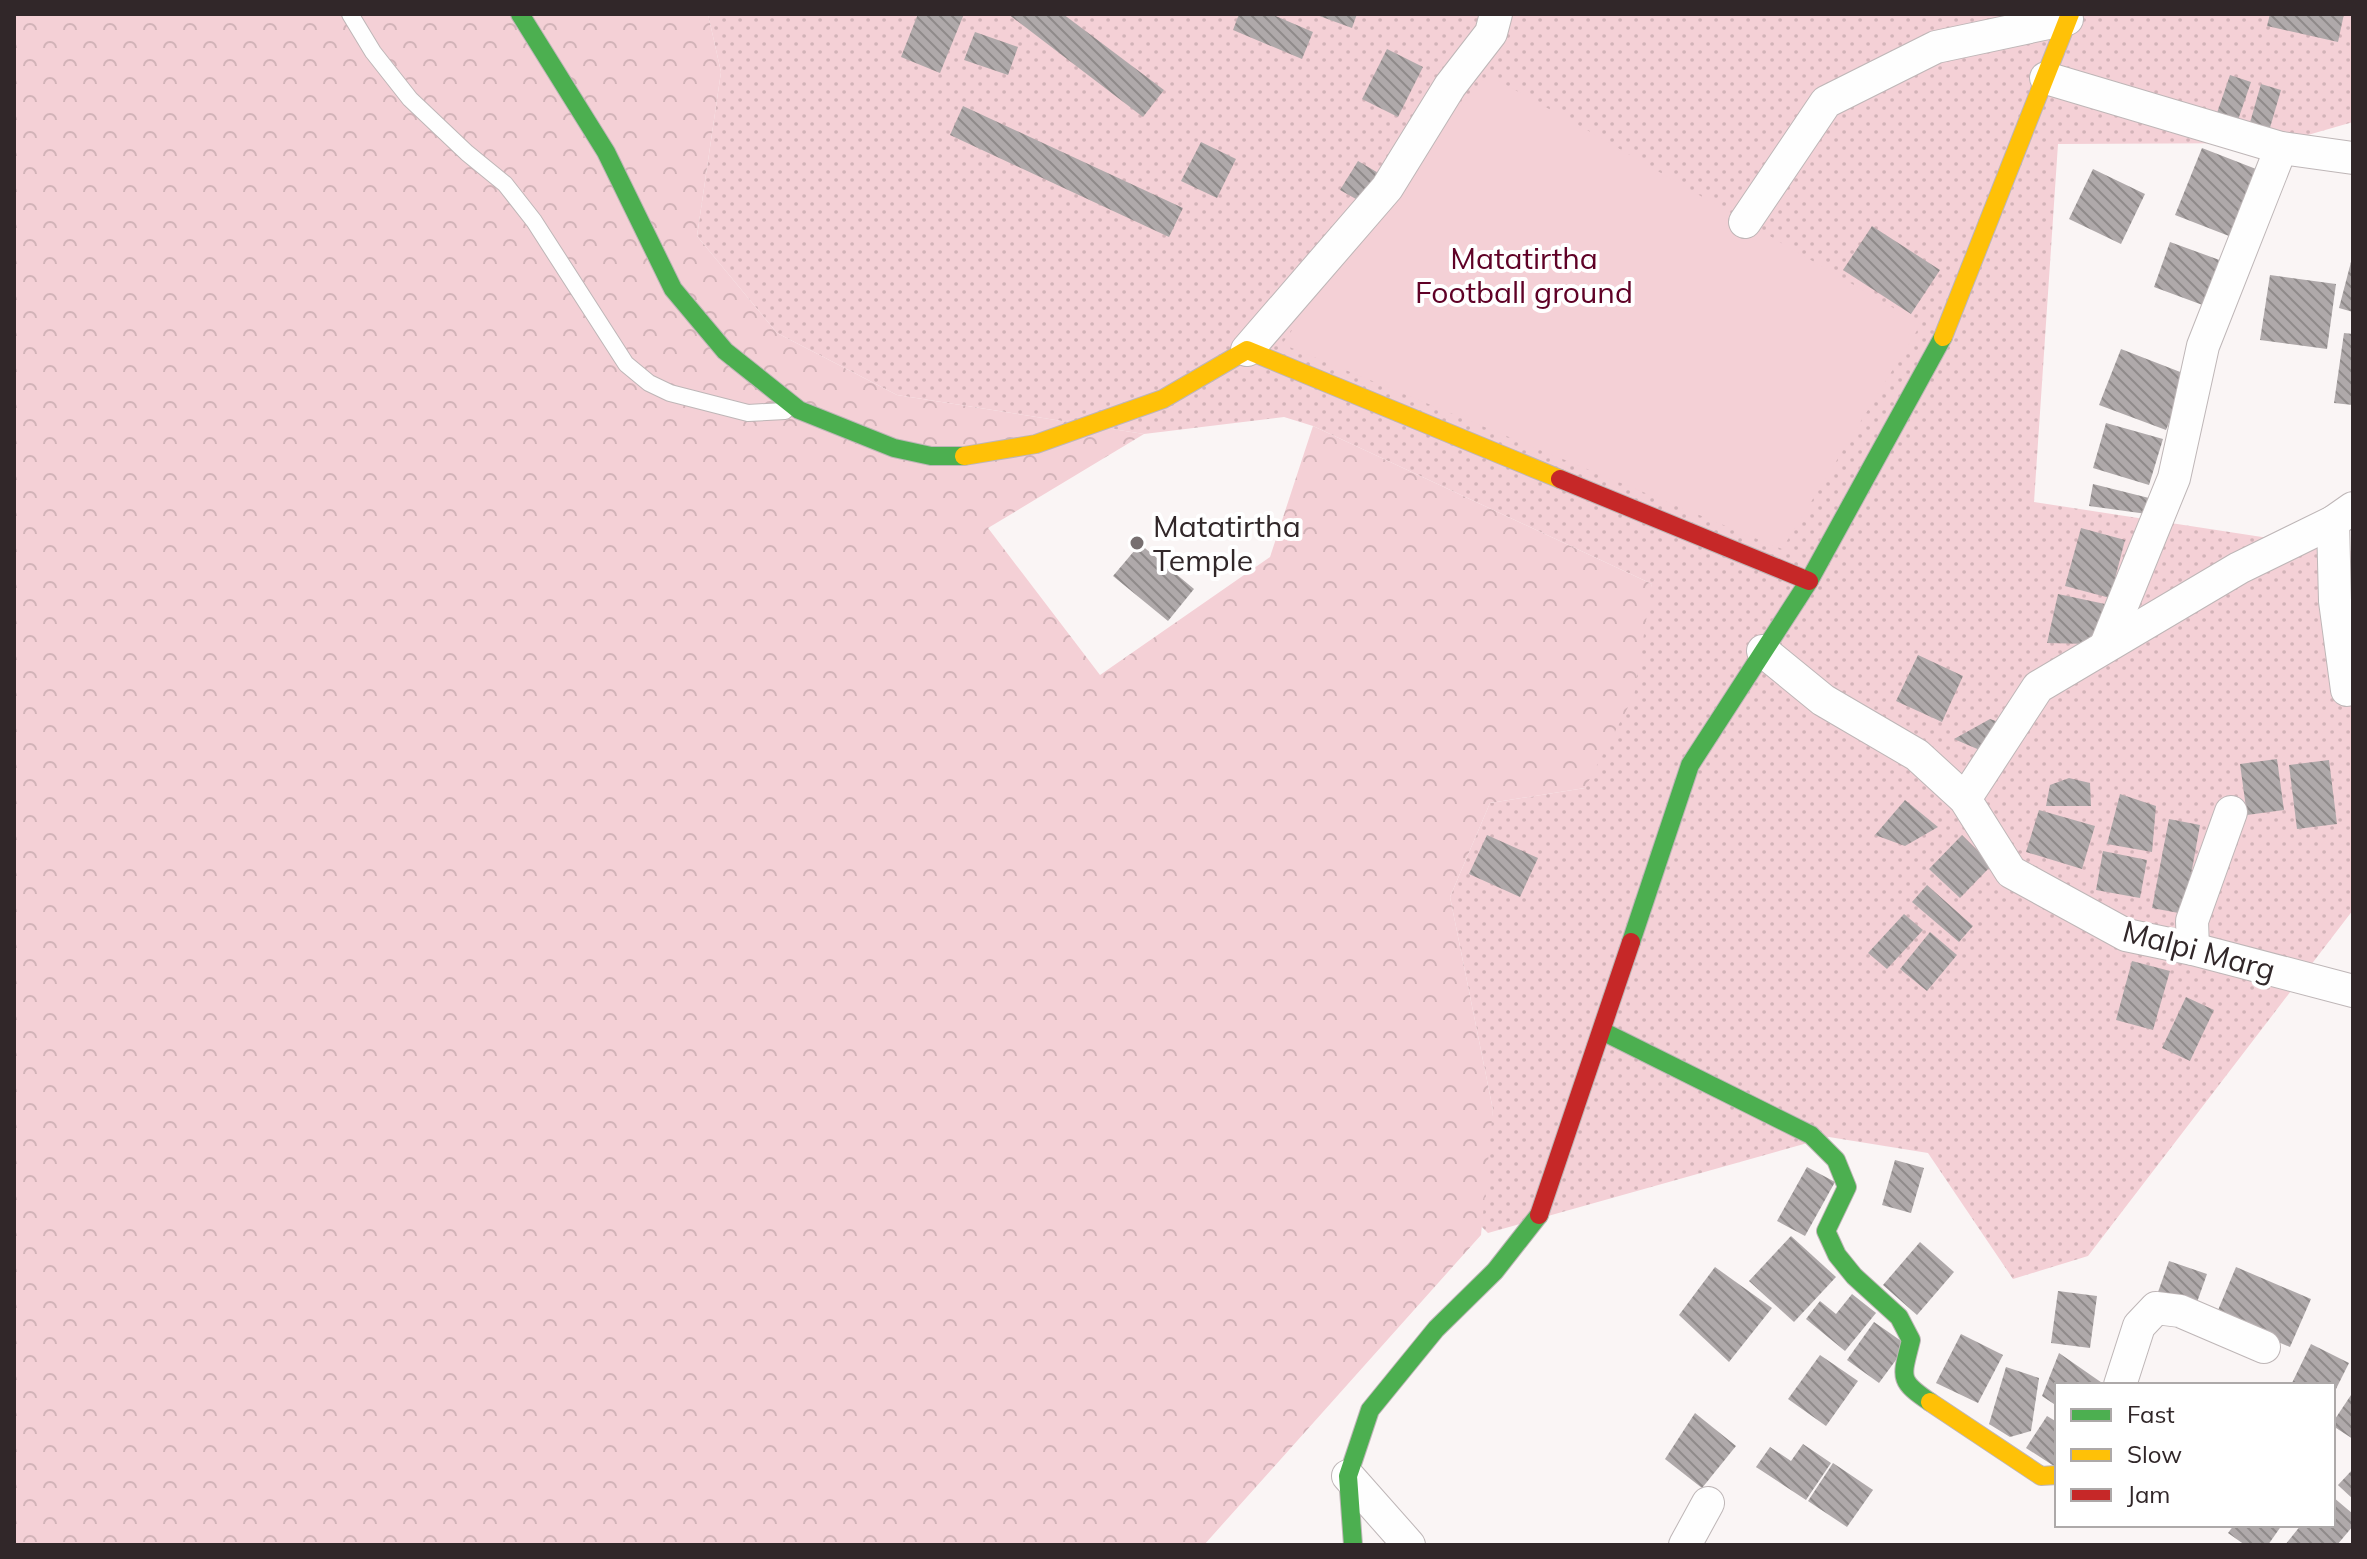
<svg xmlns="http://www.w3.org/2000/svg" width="2367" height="1559" font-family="Mulish,sans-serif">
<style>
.grass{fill:url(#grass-dots)}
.forest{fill:url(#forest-crowns)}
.park{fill:#f4d0d6}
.building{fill:url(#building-back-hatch)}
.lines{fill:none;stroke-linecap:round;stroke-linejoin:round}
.lane-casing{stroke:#beb6b7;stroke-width:18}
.street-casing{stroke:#beb6b7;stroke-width:34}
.fast-casing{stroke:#beb6b7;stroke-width:20}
.slow-casing{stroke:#beb6b7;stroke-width:20}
.jam-casing{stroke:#beb6b7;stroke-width:20}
.lane{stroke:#fefefe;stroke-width:16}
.street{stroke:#fefefe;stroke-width:32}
.fast{stroke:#4caf50;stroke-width:18}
.slow{stroke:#ffc107;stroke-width:18}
.jam{stroke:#c62828;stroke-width:18}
.poi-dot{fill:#776f70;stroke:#fff;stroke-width:3}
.labels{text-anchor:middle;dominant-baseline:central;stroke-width:8;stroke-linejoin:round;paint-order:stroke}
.park-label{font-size:30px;fill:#5f0126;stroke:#fff}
.poi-label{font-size:30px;fill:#312729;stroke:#fff;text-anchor:start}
.street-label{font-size:30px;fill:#312729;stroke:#fff}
</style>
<defs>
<pattern id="grass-dots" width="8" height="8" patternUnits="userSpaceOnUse" patternTransform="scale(2)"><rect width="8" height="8" fill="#f4d0d6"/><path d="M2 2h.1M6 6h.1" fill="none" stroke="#d2b3b8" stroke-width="1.8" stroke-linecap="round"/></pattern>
<pattern id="forest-crowns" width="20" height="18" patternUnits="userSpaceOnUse" patternTransform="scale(2)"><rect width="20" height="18" fill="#f4d0d6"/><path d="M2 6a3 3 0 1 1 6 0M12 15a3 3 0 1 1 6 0" fill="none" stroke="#d2b3b8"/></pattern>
<pattern id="building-back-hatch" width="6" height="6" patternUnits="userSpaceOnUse" patternTransform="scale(2)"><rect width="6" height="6" fill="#afa9aa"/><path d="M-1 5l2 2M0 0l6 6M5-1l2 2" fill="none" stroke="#8f8a8a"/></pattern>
</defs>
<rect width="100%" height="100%" fill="#faf5f5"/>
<!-- grass -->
<path class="grass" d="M708,14H2353V122L2280,143L2058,144L2034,502L2353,551V910L2088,1256L2013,1279L1928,1153L1829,1137L1488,1233L1475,1220L1493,1110L1450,897L1490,803L1585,788L1652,584L1313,426L1284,417L1144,434L897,395L777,333L697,236L721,72Z"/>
<!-- forest -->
<path class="forest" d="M14,14H708L721,72L697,236L777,333L897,395L1144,434L988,528L1100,675L1270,557L1313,426L1652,584L1634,696L1585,788L1490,803L1450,897L1493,1110L1481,1235L1204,1545H14Z"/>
<!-- park -->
<path class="park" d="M1488,75L1587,130L1921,324L1782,549L1282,344L1360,237L1415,155Z"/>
<!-- building -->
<g class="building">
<path d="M918,14H964L940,73L901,57Z"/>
<path d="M1008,14H1063L1164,90L1143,117Z"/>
<path d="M1239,14H1271L1313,32L1302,59L1233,30Z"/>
<path d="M1314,14H1357L1352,28Z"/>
<path d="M2270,14H2344L2338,42L2267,26Z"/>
<path d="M975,32L1018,47L1008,75L964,60Z"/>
<path d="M1387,49L1423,67L1398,117L1362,99Z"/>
<path d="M2230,75L2251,82L2237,123L2216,116Z"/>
<path d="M2261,84L2281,90L2267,138L2247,133Z"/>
<path d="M963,106L1183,208L1169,237L950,135Z"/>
<path d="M1201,142L1236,159L1217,198L1181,181Z"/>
<path d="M2202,148L2256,169L2229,236L2175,215Z"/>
<path d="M1358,161L1380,174L1363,203L1340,190Z"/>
<path d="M2093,169L2145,194L2121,244L2069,219Z"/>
<path d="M1872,226L1940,270L1911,314L1843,270Z"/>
<path d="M2170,242L2225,262L2208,307L2154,287Z"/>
<path d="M2352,258H2353V312L2339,308Z"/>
<path d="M2270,275L2336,284L2327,349L2260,340Z"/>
<path d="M2344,333L2353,334V405L2334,403Z"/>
<path d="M2121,349L2188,375L2166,430L2099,405Z"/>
<path d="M2106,423L2163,439L2149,485L2093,468Z"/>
<path d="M2093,484L2149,498L2147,514L2089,506Z"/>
<path d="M2081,528L2125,540L2110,598L2065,586Z"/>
<path d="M1140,544L1194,589L1168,621L1113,576Z"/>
<path d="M2058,594L2105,604L2089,644L2047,643Z"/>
<path d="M1918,655L1963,676L1942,722L1896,701Z"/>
<path d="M1990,719L2002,723L1989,754L1954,739Z"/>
<path d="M2277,759L2284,810L2247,815L2240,764Z"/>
<path d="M2329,760L2337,824L2297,829L2289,765Z"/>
<path d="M2069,778L2090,783L2091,806H2046L2050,785Z"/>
<path d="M2120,794L2156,806L2152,852L2107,844Z"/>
<path d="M1905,800L1938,827L1905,846L1875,835Z"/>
<path d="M2039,810L2095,826L2082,869L2026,852Z"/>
<path d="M2169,819L2200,825L2184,914L2152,908Z"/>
<path d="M1487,835L1538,858L1520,897L1469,874Z"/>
<path d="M1962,835L1992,865L1960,898L1929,869Z"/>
<path d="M2103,851L2147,860L2140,898L2096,890Z"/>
<path d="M1927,885L1973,926L1959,942L1912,902Z"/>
<path d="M1904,914L1923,930L1887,969L1868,953Z"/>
<path d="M1930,932L1957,955L1927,991L1900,969Z"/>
<path d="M2132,961L2170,971L2153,1030L2116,1020Z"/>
<path d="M2186,997L2214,1010L2190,1061L2162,1048Z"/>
<path d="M1895,1160L1924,1168L1911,1213L1882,1205Z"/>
<path d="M1807,1167L1835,1182L1805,1236L1777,1221Z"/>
<path d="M1791,1236L1836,1277L1794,1322L1749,1281Z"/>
<path d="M1920,1242L1954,1272L1917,1315L1883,1285Z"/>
<path d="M2169,1261L2207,1274L2196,1305L2158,1292Z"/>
<path d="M1715,1267L1772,1308L1729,1362L1679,1315Z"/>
<path d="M2236,1267L2311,1299L2290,1347L2216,1315Z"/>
<path d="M2058,1291L2097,1296L2090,1348L2051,1343Z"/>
<path d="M1852,1294L1876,1313L1845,1351L1806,1319L1820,1301L1836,1314Z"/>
<path d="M1874,1322L1907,1345L1879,1383L1847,1360Z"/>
<path d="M1961,1334L2003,1355L1978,1403L1936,1383Z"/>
<path d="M2311,1344L2349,1363L2333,1395V1385H2291Z"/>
<path d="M2059,1353L2105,1385H2057V1406L2042,1396Z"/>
<path d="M1820,1355L1858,1381L1826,1426L1788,1399Z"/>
<path d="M2006,1367L2039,1378L2031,1431L2010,1437L1989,1424Z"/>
<path d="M2353,1392V1439L2333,1426V1422Z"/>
<path d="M1695,1413L1736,1446L1702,1488L1665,1459Z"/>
<path d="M2047,1416L2057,1422V1468L2026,1448Z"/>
<path d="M1803,1444L1831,1463L1806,1500L1756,1467L1770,1447L1791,1461Z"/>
<path d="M1833,1463L1873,1490L1847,1527L1808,1501Z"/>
<path d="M2353,1469V1499L2338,1485Z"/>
<path d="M2333,1497L2353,1514V1526L2337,1545H2285L2301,1525H2333Z"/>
<path d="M2234,1525H2282L2268,1545H2245L2228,1533Z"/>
</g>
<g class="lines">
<defs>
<path id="lane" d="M350,14L373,52L410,99L467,153L505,184L534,221L626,364L649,383L670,393L748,413L785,411"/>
<g id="street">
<path d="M2046,78L2281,148L2353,158"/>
<path d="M1745,222L1826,102L1936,47L2067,19"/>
<path d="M1247,350L1387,188L1450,86L1491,33L1496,14"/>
<path d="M2333,522L2335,601L2347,690"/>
<path d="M2106,645L2174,478L2203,346L2281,148"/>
<path d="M1763,651L1823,700L1917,755L1965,799L2011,872L2126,935L2193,949L2353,991"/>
<path d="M1965,799L2038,687L2239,568L2333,522L2353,508"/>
<path d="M2193,949L2192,921L2231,812"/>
<path d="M2120,1385L2139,1326L2156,1308L2180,1311L2264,1347"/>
<path d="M1348,1476L1409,1545"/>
<path d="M1685,1545L1708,1503"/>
</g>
<g id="fast">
<path d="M520,14L606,152L673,289L725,351L799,410L894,448L931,456H964"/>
<path d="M1631,942L1690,765L1809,581L1943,337"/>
<path d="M1602,1031L1811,1135L1836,1160L1847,1187L1826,1231L1837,1255L1854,1276L1899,1317L1911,1340C1902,1377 1897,1380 1930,1402"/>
<path d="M1353,1545L1348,1476L1370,1410L1436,1329L1495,1271L1539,1215"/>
</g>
<g id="slow">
<path d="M1943,337L2070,14"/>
<path d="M964,456L1036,444L1163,399L1247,350L1560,479"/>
<path d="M1930,1402L2041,1476L2057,1475"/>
</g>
<g id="jam">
<path d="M1560,479L1809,581"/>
<path d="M1539,1215L1631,942"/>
</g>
</defs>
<!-- lane casing -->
<use href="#lane" class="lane-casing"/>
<!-- street casing -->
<use href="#street" class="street-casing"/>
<!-- fast casing -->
<use href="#fast" class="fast-casing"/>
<!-- slow casing -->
<use href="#slow" class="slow-casing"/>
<!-- jam casing -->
<use href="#jam" class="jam-casing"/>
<!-- lane -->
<use href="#lane" class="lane"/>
<!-- street -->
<use href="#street" class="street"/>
<!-- fast -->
<use href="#fast" class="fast"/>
<!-- slow -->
<use href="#slow" class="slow"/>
<!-- jam -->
<use href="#jam" class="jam"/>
</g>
<!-- markers -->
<circle class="poi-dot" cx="1137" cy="543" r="8"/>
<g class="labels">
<!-- park labels -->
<g class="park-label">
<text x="1524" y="258">Matatirtha<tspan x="1524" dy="34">Football ground</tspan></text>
</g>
<!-- poi labels -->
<g class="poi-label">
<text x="1153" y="526">Matatirtha<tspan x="1153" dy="34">Temple</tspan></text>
</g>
<!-- street labels -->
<g class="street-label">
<text transform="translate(2199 950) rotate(15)">Malpi Marg</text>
</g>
</g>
<!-- border -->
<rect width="2367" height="1559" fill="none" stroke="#312729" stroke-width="32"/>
<!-- legend -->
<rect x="2055" y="1383" width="280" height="144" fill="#ffffff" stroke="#ada9a9" stroke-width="2"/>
<rect x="2071" y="1409" width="40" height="12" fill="#4caf50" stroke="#ada9a9" stroke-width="2"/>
<text x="2127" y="1423" font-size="24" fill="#312729">Fast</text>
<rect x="2071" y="1449" width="40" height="12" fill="#ffc107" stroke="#ada9a9" stroke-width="2"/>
<text x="2127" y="1463" font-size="24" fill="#312729">Slow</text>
<rect x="2071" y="1489" width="40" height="12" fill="#c62828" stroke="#ada9a9" stroke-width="2"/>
<text x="2127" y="1503" font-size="24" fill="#312729">Jam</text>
</svg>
